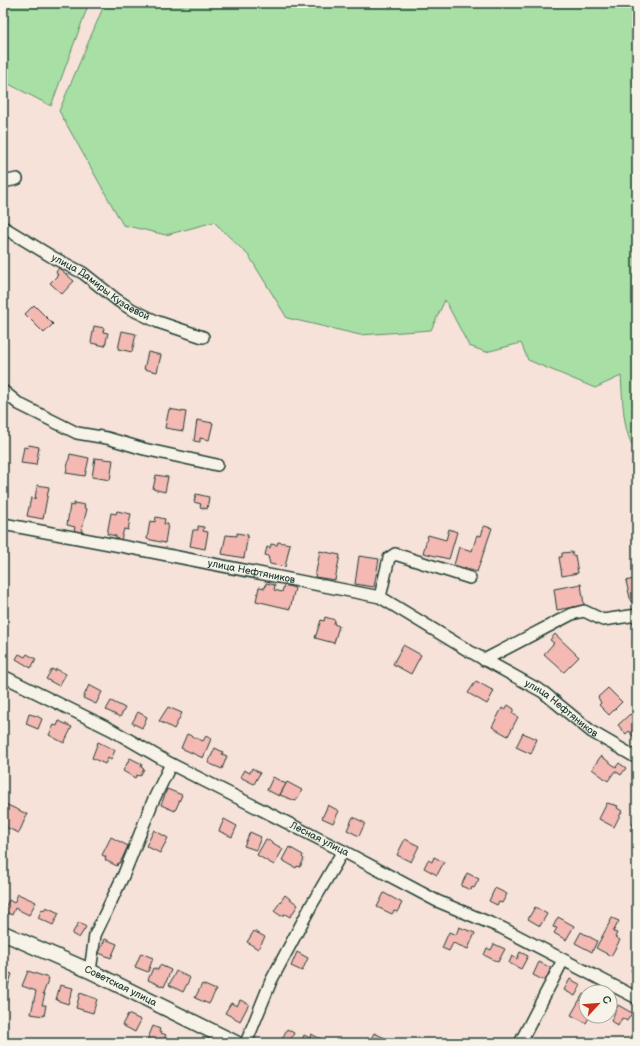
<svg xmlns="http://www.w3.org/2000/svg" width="640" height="1046" font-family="'Balsamiq Sans',sans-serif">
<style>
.green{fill:#a7dfa4;stroke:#638e6c}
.building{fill:#f5b9b4;stroke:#1f3d34}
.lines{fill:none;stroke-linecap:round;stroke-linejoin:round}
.minor-casing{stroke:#1f3d34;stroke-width:14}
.tertiary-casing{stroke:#1f3d34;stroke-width:17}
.minor{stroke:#f7f3e8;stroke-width:11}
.tertiary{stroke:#f7f3e8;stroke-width:14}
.labels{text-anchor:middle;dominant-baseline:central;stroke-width:3;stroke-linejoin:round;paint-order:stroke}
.street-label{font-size:10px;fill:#1f3d34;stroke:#f7f3e8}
</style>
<rect width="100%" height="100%" fill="#f6e2d8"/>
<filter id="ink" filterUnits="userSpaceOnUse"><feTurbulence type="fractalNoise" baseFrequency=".025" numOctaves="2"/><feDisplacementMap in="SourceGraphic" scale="8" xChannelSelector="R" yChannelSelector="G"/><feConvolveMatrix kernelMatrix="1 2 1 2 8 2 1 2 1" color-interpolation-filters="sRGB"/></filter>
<g filter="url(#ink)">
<!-- green -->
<g class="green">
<path d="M3,3H89L51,106L3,81Z"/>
<path d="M105,3H637V452C622,435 623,398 621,376L595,388L528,360L521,343L486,352L469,346L445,300L431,330L360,335L287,318L249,256L214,222L166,235L123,225L59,111Z"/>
</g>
<!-- building -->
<g class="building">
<path d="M59,268L74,281L62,294L50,283L58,275L56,272Z"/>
<path d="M34,305L53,324L44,333L25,314Z"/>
<path d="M94,326L104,328L103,332L108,333L105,346L91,343Z"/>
<path d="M122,331L136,334L132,352L118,349Z"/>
<path d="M148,352L161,355L157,372L144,369Z"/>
<path d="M169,409L186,412L183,431L165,428Z"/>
<path d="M197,420L213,423L209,440L200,438V442L194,441Z"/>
<path d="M29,445L39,447L36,465L21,463L24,447L28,448Z"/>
<path d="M70,454L89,458L85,476L66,473Z"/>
<path d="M95,458L113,460L110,480L92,477Z"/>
<path d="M156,475L168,477L165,492L153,489Z"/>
<path d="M37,485L49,487L43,519L27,516L31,498L35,499Z"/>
<path d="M3,493H7L4,512H3Z"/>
<path d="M196,494L209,497L207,509L200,507L201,504L194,502Z"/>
<path d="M74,503L85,505L84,508L87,509L81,533L74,532L75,527L67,525L70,505L74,506Z"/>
<path d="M117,511L131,514L128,530L124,529L121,540L116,539V536L107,534L111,513L116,514Z"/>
<path d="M156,517L165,519L164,524H168L165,543L147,539L150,521L155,522Z"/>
<path d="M198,526L204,527L203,531L208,532L205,549L190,546L193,530H198Z"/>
<path d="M484,526L492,528L477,572L454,565L459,547L472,551L477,535L481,536Z"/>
<path d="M449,529L457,532L449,559L423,553L428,535L446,540Z"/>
<path d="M237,533L248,535L244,558L222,554L226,535L237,536Z"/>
<path d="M278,542L290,544L285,567L270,564L268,556L265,555L267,547L270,548L271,544L277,545Z"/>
<path d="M320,551L340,555L335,580L315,577Z"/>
<path d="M572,552L573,556L575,555L578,573L562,576L559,557H562V553Z"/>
<path d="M359,556L379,559L374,587L355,584Z"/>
<path d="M637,578V604H634L633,601L631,602L626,581Z"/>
<path d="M266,583L275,585L274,590L282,592L284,585L295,588L290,609L256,601L259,587L265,588Z"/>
<path d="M581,584L584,605L557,610L554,589Z"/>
<path d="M325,617L335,620L334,624L339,626L334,643L315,638L321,620L324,621Z"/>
<path d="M555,634L579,657L564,672L544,654L554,643L550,640Z"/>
<path d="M403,645L421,655L411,674L393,664Z"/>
<path d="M19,654L25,657L27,654L36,659L31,668L16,659Z"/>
<path d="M52,669L55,671L56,669L66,674L59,686L46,679Z"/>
<path d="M476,681L494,691L487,704L468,693Z"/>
<path d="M89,685L102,692L96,704L83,698Z"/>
<path d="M608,688L622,702L609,715L599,705L601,703L598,697Z"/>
<path d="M111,701L125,708L120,717L106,710Z"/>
<path d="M508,705L514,709L512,713L518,717L508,736L492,727L502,708L505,710Z"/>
<path d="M168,707L182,713L174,729L159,721Z"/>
<path d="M138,712L147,717L142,728L132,723Z"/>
<path d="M29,714L37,716L42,719L38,729L26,724Z"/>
<path d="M630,714L635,719L637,717V735L636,733L633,736L629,731L626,734L618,725Z"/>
<path d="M59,721L72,727L64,743L49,735L54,725L57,726Z"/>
<path d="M523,733L537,739L531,754L516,747Z"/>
<path d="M187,734L203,741L206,736L211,739L203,758L181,748Z"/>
<path d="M98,742L115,750L111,760L108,758L105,764L92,758Z"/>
<path d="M215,748L223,752L222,754L227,756L222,769L208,763Z"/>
<path d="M601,756L616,767L619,763L626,768L621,775L615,771L608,781L592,769Z"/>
<path d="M130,758L142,764L141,767L144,769L140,776L137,775L135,778L123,771Z"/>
<path d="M252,768L260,773L254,784L240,777L244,770L250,773Z"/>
<path d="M273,777L286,784L279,796L267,790Z"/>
<path d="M287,782L302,790L296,801L280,795Z"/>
<path d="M167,789L182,795L175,811L161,805Z"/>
<path d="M3,803L27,814L19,833L3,826Z"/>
<path d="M607,803L618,806L617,808L622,811L614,827L599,819Z"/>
<path d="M328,805L339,811L333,823L322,818Z"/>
<path d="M353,817L365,823L359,836L347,830Z"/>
<path d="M636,818L637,819V834L630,830Z"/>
<path d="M224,819L237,826L232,837L219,831Z"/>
<path d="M154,830L168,838L160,853L146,846Z"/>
<path d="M250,832L261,837L256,850L244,846Z"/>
<path d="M111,837L128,846L120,863H118L117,866L105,860L106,857L102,855Z"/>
<path d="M266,839L283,849L274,865L257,855Z"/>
<path d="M405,839L419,846L411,862L397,855Z"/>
<path d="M289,847L303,855L302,857L304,859L300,867L297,866L296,868L282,860Z"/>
<path d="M434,857L444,862L437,875L424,868L428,860L432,862Z"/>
<path d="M467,873L479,879L474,888L472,887L471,890L461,886Z"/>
<path d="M495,888L507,894L502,903L499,902L497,905L489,901Z"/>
<path d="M384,893L402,903L397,912L394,911L392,914L377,907Z"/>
<path d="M18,894L36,902L29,915L15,908L12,915L3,911L9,900L14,903Z"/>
<path d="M285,895L298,905L290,917L285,914L281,916L274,911Z"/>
<path d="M46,907L59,913L53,925L38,918L42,909L44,910Z"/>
<path d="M535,907L547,914L540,926L528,919Z"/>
<path d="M558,917L574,926L566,940L554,933L557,928L553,927Z"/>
<path d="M612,918L619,921L613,932L617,933L615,937L620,940L611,956L596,948Z"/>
<path d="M79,922L86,927L79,938L72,934Z"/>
<path d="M459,927L475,933L468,949L453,943L449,951L442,948L449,932L456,935Z"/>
<path d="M254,931L265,937L258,949L247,942Z"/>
<path d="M581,932L597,941L592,952L575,943Z"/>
<path d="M105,939L117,944L111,958L99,953Z"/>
<path d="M494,944L505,949L498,962L484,955L487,948L491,950Z"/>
<path d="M297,952L308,958L302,971L291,966Z"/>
<path d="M520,952L528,956L521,969L509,963L512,956L517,959Z"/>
<path d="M141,953L153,958L148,972L135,967Z"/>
<path d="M636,961H637V974L631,971Z"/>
<path d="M539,962L551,968L545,981L533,975Z"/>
<path d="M160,965L171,970L164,987L148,980L153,968L158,970Z"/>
<path d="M3,971L12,974L7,989L3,988Z"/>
<path d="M28,971L49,978L43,994H45L42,1005H46L44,1016L31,1014L36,991L22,986Z"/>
<path d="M176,971L190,978L183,992L169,985Z"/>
<path d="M570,979L581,985L575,996L564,990Z"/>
<path d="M202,984L216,990L209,1004L195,998Z"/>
<path d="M60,985L73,988L68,1004L56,1000Z"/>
<path d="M80,993L97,999L93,1013L76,1008Z"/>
<path d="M583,994L586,995V1016H590L586,1023L571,1015Z"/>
<path d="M240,1000L249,1004L240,1021L225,1013L231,1003L237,1006Z"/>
<path d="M618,1005L632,1013L627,1021L622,1018L618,1026L611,1021Z"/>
<path d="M128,1014L141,1020L135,1032L122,1025Z"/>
<path d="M153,1026L160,1029L159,1032L166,1035L162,1043H146Z"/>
<path d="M287,1029L294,1033L289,1043H280Z"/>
<path d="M374,1033L387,1039L385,1043H369Z"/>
<path d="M311,1034L321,1039L320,1043H297L299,1039L302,1040L304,1035L310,1038Z"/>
</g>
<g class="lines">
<defs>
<g id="minor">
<path d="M3,182L17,179"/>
<path id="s1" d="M3,227L54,258L83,273L117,300L131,309L158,322L203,337"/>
<path d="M3,391L19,404L77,433L107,438L144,449L217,465"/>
<path id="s2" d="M3,524L142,550L380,597L469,651L543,692L592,732L637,758"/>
<path d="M380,597L389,558L395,554L470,578"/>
<path d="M484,660L572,614L584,611L603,620L637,615"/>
<path id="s3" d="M3,676L112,730L171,764L343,851L437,901L502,928L637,998"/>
<path d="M90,971L95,935L124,874L153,801L171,764"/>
<path d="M246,1043L271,981L312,904L343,851"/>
<path d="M520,1043L563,960"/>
</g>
<g id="tertiary">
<path id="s4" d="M3,933L90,971L236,1043"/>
</g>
</defs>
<!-- minor casing -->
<use href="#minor" class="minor-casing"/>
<!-- tertiary casing -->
<use href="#tertiary" class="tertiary-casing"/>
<!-- minor -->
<use href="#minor" class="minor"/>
<!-- tertiary -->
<use href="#tertiary" class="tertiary"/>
</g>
</g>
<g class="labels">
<!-- street labels -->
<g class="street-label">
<text stroke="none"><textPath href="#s1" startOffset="115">улица Дамиры Кузаевой</textPath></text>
<text stroke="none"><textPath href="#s2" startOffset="253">улица Нефтяников</textPath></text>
<text stroke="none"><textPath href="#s2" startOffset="597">улица Нефтяников</textPath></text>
<text stroke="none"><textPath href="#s3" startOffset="356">Лесная улица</textPath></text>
<text stroke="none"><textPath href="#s4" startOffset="129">Советская улица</textPath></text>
</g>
</g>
<!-- margin -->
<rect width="640" height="1046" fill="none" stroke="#f7f3e8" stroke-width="16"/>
<rect x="8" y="8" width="624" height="1030" fill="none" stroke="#1f3d34" stroke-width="1.5" filter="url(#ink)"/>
<!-- north arrow -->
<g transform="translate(598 1004) rotate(64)"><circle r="19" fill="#f7f3e8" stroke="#a1aaa0"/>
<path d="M0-3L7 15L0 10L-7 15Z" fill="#c8321e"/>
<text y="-6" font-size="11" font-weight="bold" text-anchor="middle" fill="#1f3d34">С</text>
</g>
</svg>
